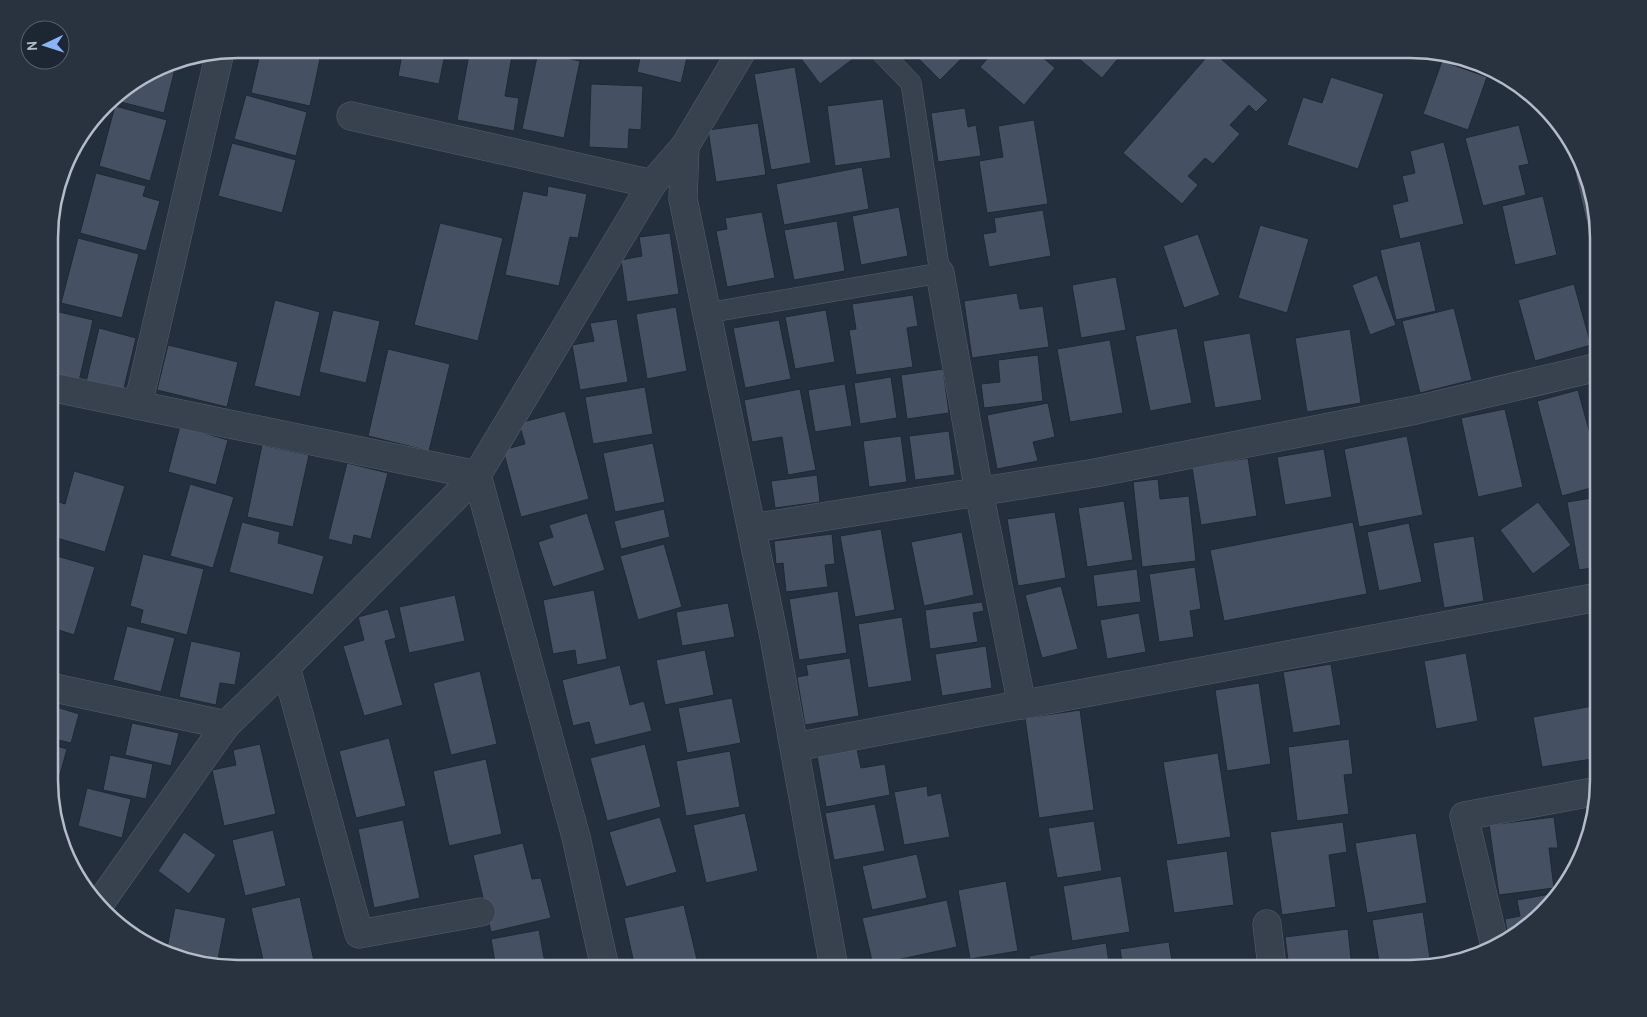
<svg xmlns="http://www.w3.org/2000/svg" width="1647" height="1017" font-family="Cabin,sans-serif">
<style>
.building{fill:#455162;stroke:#1f2835}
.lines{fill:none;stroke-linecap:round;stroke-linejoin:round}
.lane-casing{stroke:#565f6c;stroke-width:21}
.street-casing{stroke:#565f6c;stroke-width:29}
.lane{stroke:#38414e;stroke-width:20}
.street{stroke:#38414e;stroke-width:28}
.rim{fill:none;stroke:#b4bcc9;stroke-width:2.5}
</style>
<rect width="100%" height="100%" fill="#242f3e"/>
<!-- building -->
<g class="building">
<path d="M261,49H273L320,59L310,106L251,93Z"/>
<path d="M403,49H446L439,84L398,76Z"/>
<path d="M470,49L513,50L505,96L519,98L514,131L457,120Z"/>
<path d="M642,49H689L681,83L637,72Z"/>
<path d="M794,49H866L820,84Z"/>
<path d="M909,49H953L962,58L940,80Z"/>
<path d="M996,49H1033L1055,68L1024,105L980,67Z"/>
<path d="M1083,49H1126L1102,78L1077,57Z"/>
<path d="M1212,51L1268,100L1256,112L1249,105L1230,125L1240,134L1213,164L1205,158L1188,176L1198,185L1182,204L1123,153Z"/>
<path d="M538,52L580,61L564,138L522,129Z"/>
<path d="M177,61L164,113L117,101L119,92L166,63Z"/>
<path d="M1442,61L1487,77L1468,130L1423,114Z"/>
<path d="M795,67L811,163L771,170L754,74Z"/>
<path d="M1331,77L1384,94L1358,169L1287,145L1303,97L1322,103Z"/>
<path d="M591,84L643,86L641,130L629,129L628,149L589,147Z"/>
<path d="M246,95L307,112L296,156L234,139Z"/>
<path d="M883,99L891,158L835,166L827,106Z"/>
<path d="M115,106L167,120L150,181L99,166Z"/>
<path d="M965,108L968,127L976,125L981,156L938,162L931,113Z"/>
<path d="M1034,120L1048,204L987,213L979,161L1003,157L998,126Z"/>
<path d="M758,123L766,175L716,182L708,130Z"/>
<path d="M1519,125L1529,164L1519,166L1526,195L1483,206L1465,138Z"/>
<path d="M85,132L81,156L69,153Z"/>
<path d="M1444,142L1464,224L1400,239L1392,205L1408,201L1402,176L1415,173L1410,151Z"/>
<path d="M232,143L296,160L282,213L218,196Z"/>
<path d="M1576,154L1598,226V227L1588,229L1571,155Z"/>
<path d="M862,167L869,209L784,225L776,184Z"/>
<path d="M96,173L146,186L143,196L160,201L146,251L80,233Z"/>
<path d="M548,186L587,194L578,238L570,237L559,286L505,275L523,191L547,196Z"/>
<path d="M1543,196L1557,255L1515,265L1502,206Z"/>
<path d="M899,207L908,256L861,265L852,216Z"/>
<path d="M1043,210L1051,256L989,267L983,234L996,232L994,218Z"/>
<path d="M762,212L775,278L727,287L716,231L727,229L725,218Z"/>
<path d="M837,221L845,271L794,280L784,230Z"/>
<path d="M440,223L503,238L478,341L414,325Z"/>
<path d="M1260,225L1309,239L1287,313L1238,298Z"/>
<path d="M670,233L679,294L627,302L621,260L642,256L639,237Z"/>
<path d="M1198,234L1220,295L1184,308L1163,246Z"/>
<path d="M78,238L139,254L122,318L61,303Z"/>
<path d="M1420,241L1436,311L1396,320L1380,250Z"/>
<path d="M1377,275L1396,325L1370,335L1352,285Z"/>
<path d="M1116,277L1126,330L1081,338L1072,285Z"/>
<path d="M1574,284L1591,345L1535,361L1518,300Z"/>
<path d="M1017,293L1020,309L1043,306L1049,347L972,358L964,301Z"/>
<path d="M913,295L918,326L907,328L913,367L856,375L849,330L856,329L852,304Z"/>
<path d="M275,300L320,312L300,397L254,386Z"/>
<path d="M676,307L687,371L647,379L636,314Z"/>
<path d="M1454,308L1472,380L1420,393L1402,321Z"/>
<path d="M333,310L380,321L366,383L319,372Z"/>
<path d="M826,310L835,362L795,369L785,317Z"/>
<path d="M55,311L93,320L79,381L50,374V334Z"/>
<path d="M617,319L628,382L580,390L572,345L594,341L590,323Z"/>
<path d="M779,320L791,379L745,388L733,328Z"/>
<path d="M99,328L136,338L123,392L86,382Z"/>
<path d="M1177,328L1192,403L1150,411L1135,336Z"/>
<path d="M1350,329L1361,403L1307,412L1295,338Z"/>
<path d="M1250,333L1262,400L1215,408L1203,341Z"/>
<path d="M1110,340L1123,413L1070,422L1057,349Z"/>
<path d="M168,345L238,362L227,407L157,390Z"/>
<path d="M388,349L450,364L429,451L368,436Z"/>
<path d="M1038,355L1043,401L984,408L981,384L1000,382L998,360Z"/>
<path d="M943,369L949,413L907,419L901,375Z"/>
<path d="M891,377L897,418L860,424L854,383Z"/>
<path d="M845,384L852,426L815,432L808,390Z"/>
<path d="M645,387L653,434L593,444L585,397Z"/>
<path d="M800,389L816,470L788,475L782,437L752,442L744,400Z"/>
<path d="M1578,390L1598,463V486L1562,496L1537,401Z"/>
<path d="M1048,403L1055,437L1033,442L1038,461L997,469L987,415Z"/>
<path d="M1505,409L1523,487L1478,497L1461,418Z"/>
<path d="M565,411L589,499L521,517L503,450L525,444L519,423Z"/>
<path d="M180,426L228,440L216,485L168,472Z"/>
<path d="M949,431L955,475L915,480L909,436Z"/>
<path d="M901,436L907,482L869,487L863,441Z"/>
<path d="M1407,436L1423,515L1359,527L1344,449Z"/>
<path d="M653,443L665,502L615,512L603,453Z"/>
<path d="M262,445L309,455L293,527L247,517Z"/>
<path d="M1324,449L1332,497L1285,505L1277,457Z"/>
<path d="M1248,458L1257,516L1201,525L1192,467Z"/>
<path d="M347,463L388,473L371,539L354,535L352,545L328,539Z"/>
<path d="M74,471L125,486L105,552L50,536V499L65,504Z"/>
<path d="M817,475L820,502L775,508L771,481Z"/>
<path d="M1158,479L1160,499L1189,496L1196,561L1142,567L1133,482Z"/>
<path d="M190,484L234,497L213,568L170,556Z"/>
<path d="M1598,497V567L1579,570L1567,502Z"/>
<path d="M1124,501L1133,560L1087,567L1078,508Z"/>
<path d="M1538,502L1571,545L1533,574L1500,530Z"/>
<path d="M664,509L670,537L621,549L614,521Z"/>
<path d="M1055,512L1066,578L1018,586L1007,519Z"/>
<path d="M587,513L605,570L553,587L538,542L553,537L549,525Z"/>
<path d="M242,522L280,532L278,543L324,556L313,595L229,572Z"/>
<path d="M1353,522L1367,594L1224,621L1210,550Z"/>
<path d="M1409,523L1422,582L1379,591L1367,532Z"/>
<path d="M881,529L895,610L855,617L840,536Z"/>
<path d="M962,532L974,595L924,606L911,542Z"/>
<path d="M832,534L835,564L825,565L828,587L786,592L783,563L776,564L774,541Z"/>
<path d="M1474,536L1484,601L1444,608L1433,543Z"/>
<path d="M664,544L682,607L638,620L620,556Z"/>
<path d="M50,554L95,567L74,635L50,627Z"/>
<path d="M143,554L204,569L187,635L140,623L143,610L130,606Z"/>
<path d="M1195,567L1201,609L1190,611L1194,637L1159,642L1149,574Z"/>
<path d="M1137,569L1141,602L1097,607L1093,575Z"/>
<path d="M1061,586L1078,649L1042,658L1025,595Z"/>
<path d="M594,590L607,659L577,665L575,650L553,654L543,600Z"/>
<path d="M838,591L847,653L799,660L789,599Z"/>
<path d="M455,595L465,641L409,653L399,607Z"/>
<path d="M982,602L984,611L973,613L978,642L930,649L925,610Z"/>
<path d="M728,603L735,637L682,646L676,612Z"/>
<path d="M388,609L396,638L385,641L403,705L364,716L343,646L364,640L358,617Z"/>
<path d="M1139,613L1146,652L1107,659L1100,620Z"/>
<path d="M902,617L912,681L868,688L858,624Z"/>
<path d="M127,626L175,638L161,692L113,680Z"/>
<path d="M191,641L241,652L235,685L220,683L216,705L179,697Z"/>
<path d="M986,646L992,688L942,696L935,654Z"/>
<path d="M705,650L714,695L665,705L656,660Z"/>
<path d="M1466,653L1478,721L1436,729L1424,661Z"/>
<path d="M850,658L859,716L805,725L797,677L808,675L806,665Z"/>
<path d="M1331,664L1341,725L1293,733L1283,672Z"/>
<path d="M620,665L630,705L644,701L652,731L595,745L589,722L573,726L562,680Z"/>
<path d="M480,671L497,744L451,755L433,683Z"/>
<path d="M1259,683L1271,764L1227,771L1215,690Z"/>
<path d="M732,698L741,743L687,753L678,708Z"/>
<path d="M50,705L79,714L71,743L50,738Z"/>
<path d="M1598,705V758L1542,767L1533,717Z"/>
<path d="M1080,710L1094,810L1039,818L1025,718Z"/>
<path d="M132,723L179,733L171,766L125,755Z"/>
<path d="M389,738L406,806L356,818L339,751Z"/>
<path d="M1349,739L1353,774L1344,775L1349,814L1297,821L1288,747Z"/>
<path d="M50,744L67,749L58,782L50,780Z"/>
<path d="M260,744L276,814L224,826L212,770L236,765L233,750Z"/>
<path d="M645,744L661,807L607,821L590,758Z"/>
<path d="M857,749L861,768L885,764L890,795L826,807L817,756Z"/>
<path d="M730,751L740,807L686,816L676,761Z"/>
<path d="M1218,753L1231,837L1177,845L1163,762Z"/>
<path d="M110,755L153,764L146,799L103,790Z"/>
<path d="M486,759L502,834L449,846L433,771Z"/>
<path d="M50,785L57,787L52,807L50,804Z"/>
<path d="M927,786L928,796L941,793L950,837L904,845L894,792Z"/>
<path d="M87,788L131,799L122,838L78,826Z"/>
<path d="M875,804L885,851L834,860L825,813Z"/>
<path d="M745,813L758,871L706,883L693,825Z"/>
<path d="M660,817L677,872L626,887L609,832Z"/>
<path d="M1554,817L1558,848H1549L1554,888L1499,895L1489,825Z"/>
<path d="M403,820L420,898L374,908L358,829Z"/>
<path d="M1094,821L1102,871L1057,878L1048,828Z"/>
<path d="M1343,822L1347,852L1329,855L1336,907L1282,915L1270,832Z"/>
<path d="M1592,822L1588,840V841L1584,824Z"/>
<path d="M273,830L286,886L245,896L232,840Z"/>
<path d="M184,832L216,855L189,894L158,871Z"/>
<path d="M1416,833L1427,903L1367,913L1355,843Z"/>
<path d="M523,843L532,879L541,878L551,918L491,932L473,855Z"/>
<path d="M1227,851L1234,905L1174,913L1166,860Z"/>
<path d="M917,854L927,898L872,910L862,866Z"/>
<path d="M1121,876L1130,932L1072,941L1063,886Z"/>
<path d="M1006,881L1018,951L970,959L958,890Z"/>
<path d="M1556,893L1508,939L1505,919L1520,916L1517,900Z"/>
<path d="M300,897L314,961L284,968H265L251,908Z"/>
<path d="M947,900L957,947L873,965L862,918Z"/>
<path d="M684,905L699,968H635L624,918Z"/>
<path d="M175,908L226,918L217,964L166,953Z"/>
<path d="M1423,912L1431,965L1421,968H1380L1372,920Z"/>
<path d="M1348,929L1352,968H1289L1285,937Z"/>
<path d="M539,930L546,968H496L491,939Z"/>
<path d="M1169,942L1173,968H1123L1120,949Z"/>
<path d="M1106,943L1110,968H1031L1029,956Z"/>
</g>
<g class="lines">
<defs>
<path id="lane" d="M707,313L940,273L911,83L878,49"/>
<g id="street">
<path d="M351,116L652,184"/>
<path d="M685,146L683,199L774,637L834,968"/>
<path d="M940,273L979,492L1022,705"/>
<path d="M50,387L477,475L576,837L605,968"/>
<path d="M138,405L220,52"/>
<path d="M753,528L1095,473L1416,410L1598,367"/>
<path d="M286,667L359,934L481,912"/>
<path d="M50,687L226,725"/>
<path d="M795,747L1598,597"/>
<path d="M100,903L226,725L286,667L477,475L652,184L685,146L743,49"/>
<path d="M1267,924L1272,968"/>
<path d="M1495,946L1464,816L1598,791"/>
</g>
</defs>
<!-- lane casing -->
<use href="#lane" class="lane-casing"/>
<!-- street casing -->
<use href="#street" class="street-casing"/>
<!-- lane -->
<use href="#lane" class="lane"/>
<!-- street -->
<use href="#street" class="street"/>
</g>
<!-- crop -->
<path d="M0 0H1647V1017H0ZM238 58H1410A180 180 0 0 1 1590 238V780A180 180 0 0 1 1410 960H238A180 180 0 0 1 58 780V238A180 180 0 0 1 238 58Z" fill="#29323f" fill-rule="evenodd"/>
<path class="rim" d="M238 58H1410A180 180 0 0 1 1590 238V780A180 180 0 0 1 1410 960H238A180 180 0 0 1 58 780V238A180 180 0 0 1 238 58Z"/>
<!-- north arrow -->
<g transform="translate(45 45) rotate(266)"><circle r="24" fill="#1d2633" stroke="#59626f"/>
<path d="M0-4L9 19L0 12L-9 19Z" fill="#8ab4f8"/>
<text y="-8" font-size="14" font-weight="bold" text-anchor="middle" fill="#b4bcc9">N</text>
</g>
</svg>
